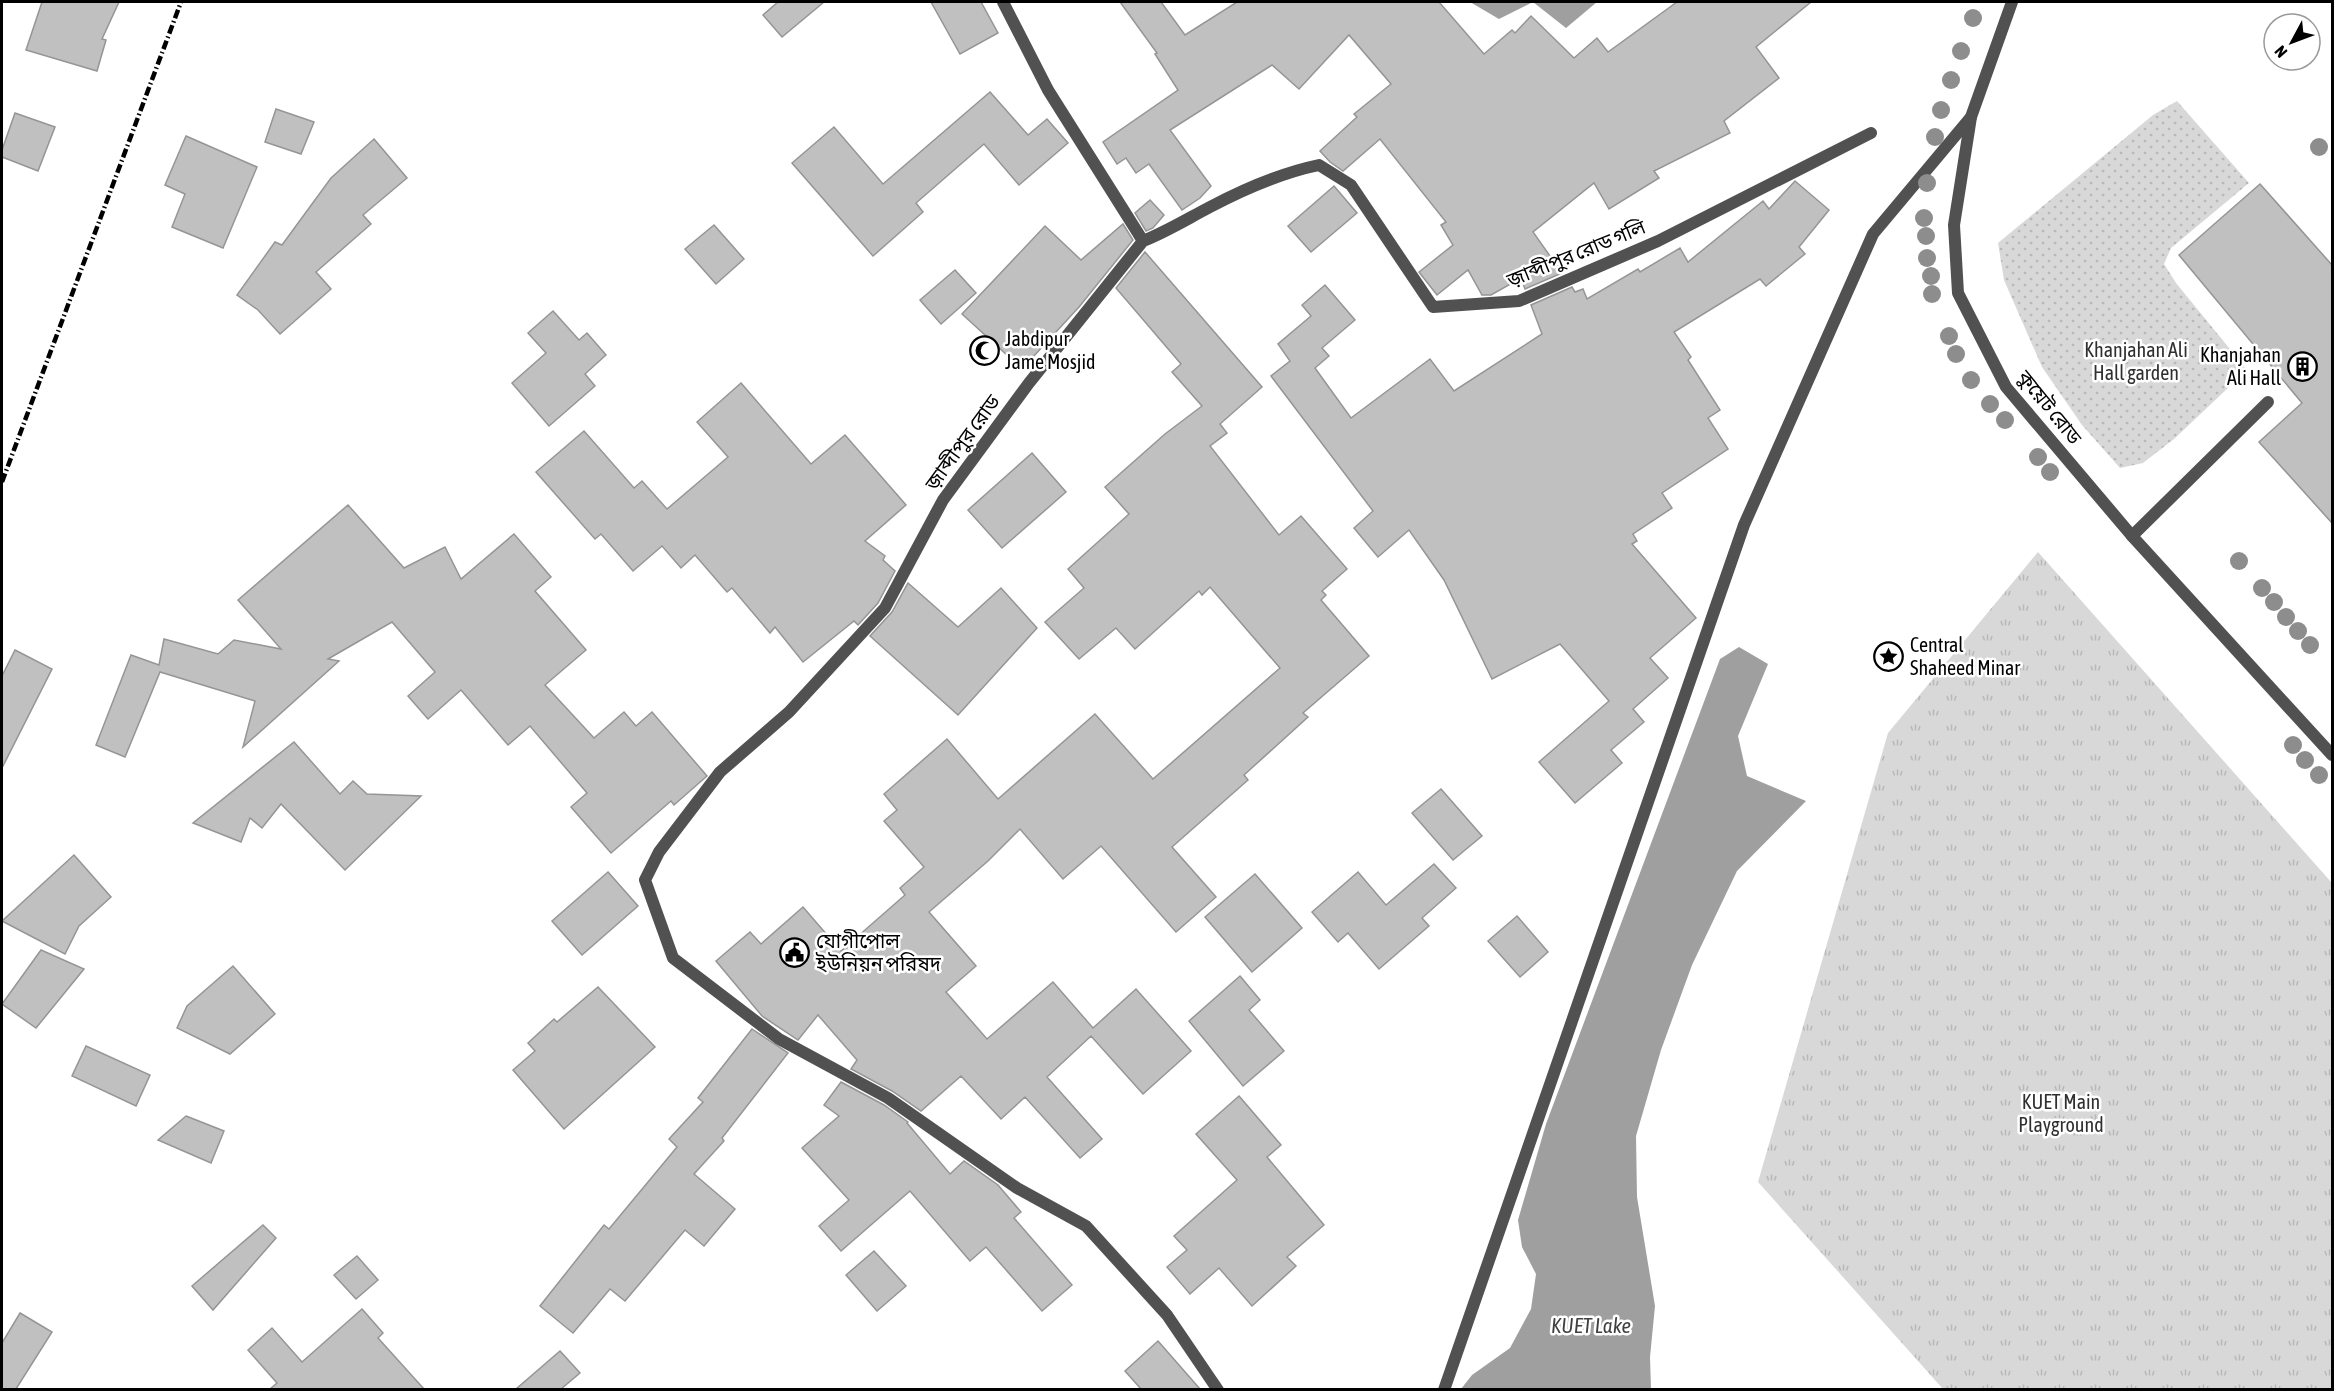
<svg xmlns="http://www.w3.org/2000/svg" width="2334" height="1391" font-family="'Asap Condensed','Noto Sans Bengali',sans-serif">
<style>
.park{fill:url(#park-tufts)}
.garden{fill:url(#garden-dots)}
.water{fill:#9f9f9f}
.building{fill:#c0c0c0;stroke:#959595;stroke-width:1.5}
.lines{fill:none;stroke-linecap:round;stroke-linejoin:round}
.service{stroke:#515151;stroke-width:12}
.minor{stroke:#515151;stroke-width:12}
.rail{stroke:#000;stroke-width:4.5;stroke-dasharray:9 3 1.5 3;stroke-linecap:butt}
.tree{fill:#8d8d8d}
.labels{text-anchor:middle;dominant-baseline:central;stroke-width:5;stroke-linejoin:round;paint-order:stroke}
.street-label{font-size:20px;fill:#000;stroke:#fff}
.poi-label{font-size:20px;fill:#000;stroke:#fff;text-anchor:start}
.park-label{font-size:20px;fill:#2f2f2f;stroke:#fff}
.water-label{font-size:21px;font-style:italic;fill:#404040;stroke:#fff}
</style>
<defs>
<pattern id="park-tufts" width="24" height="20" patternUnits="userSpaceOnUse" patternTransform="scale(1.5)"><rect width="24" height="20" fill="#d8d8d8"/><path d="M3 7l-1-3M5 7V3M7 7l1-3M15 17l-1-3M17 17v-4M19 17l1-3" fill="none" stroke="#b8b8b8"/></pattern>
<pattern id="garden-dots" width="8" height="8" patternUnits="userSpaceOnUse" patternTransform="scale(1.5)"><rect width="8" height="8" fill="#d8d8d8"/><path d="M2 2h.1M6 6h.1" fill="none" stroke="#b8b8b8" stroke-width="1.8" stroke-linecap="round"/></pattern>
</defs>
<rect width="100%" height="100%" fill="#fff"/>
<!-- park -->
<path class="park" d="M2038,552L2332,883V1389H1943L1758,1182L1888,733Z"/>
<!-- garden -->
<path class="garden" d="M2177,101L2249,183L2171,248L2164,264L2176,283L2247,370L2174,439L2143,463L2120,468L2082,425L2042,367L2004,280L1998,243L2153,115Z"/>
<!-- water -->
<g class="water">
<path d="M1470,2H1597L1566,28L1533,2L1499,19Z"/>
<path d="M1739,647L1768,664L1738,736L1747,776L1806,801L1737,871L1692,965L1661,1050L1636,1136L1637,1197L1655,1306L1650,1357L1651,1389H1461L1472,1375L1510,1348L1531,1309L1536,1274L1522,1247L1518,1220L1546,1124L1720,659Z"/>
</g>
<!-- building -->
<g class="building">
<path d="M42,2H119L102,39L106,40L97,71L26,50Z"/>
<path d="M778,2H824L782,37L763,15Z"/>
<path d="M931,2H981L998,33L960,54Z"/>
<path d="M1120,2H1161L1185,35L1237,2H1439L1484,54L1512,30L1515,33L1531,16L1574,58L1597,38L1608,52L1677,2H1811L1756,47L1779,78L1724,121L1730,133L1654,171L1659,178L1609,209L1594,183L1533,232L1562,273L1525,289L1521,278L1491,295H1482L1468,270L1437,295L1419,272L1453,245L1441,225L1446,222L1380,139L1343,171L1330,162L1320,151L1357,117L1354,114L1391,84L1349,35L1299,89L1272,65L1170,130L1211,186L1200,198L1182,210L1149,164L1136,173L1126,158L1117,164L1103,142L1178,90L1155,54L1157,53Z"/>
<path d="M990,92L1028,135L1047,119L1068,143L1019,185L984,144L916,203L923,212L873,256L792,163L834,127L883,184Z"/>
<path d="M276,109L314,122L301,154L265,142Z"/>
<path d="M15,113L55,127L38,171L2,157V150Z"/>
<path d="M186,136L257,167L223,248L172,227L185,194L165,185Z"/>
<path d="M374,139L407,178L363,215L371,224L316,272L331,289L280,334L258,310L237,295L275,242L282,245L331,178Z"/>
<path d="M1795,181L1829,210L1799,247L1805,254L1766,286L1760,279L1674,332L1691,357L1688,360L1720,410L1708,418L1728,449L1662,493L1672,508L1633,534L1637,541L1632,544L1696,618L1650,658L1668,678L1633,709L1644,722L1611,750L1622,763L1575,803L1539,762L1609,701L1560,644L1492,679L1444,580L1409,530L1378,557L1354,528L1373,511L1271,376L1290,361L1278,344L1311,316L1302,305L1325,285L1355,320L1322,348L1329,356L1315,368L1351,418L1430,359L1454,391L1542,334L1531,305L1572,287L1575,292L1583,289L1587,299L1638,269L1640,272L1680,248L1688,262L1763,201L1769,209Z"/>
<path d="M2260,184L2332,265V523L2259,442L2302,403L2179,255Z"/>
<path d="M1334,186L1357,213L1311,252L1288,226Z"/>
<path d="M1150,200L1164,215L1153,228L1146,231L1135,213Z"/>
<path d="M1123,224L1133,240L1079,307L1022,369L962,314L1045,226L1081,260Z"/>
<path d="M714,225L744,259L716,284L685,249Z"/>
<path d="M1145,252L1262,387L1220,424L1227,433L1210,446L1279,535L1301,516L1347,569L1322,591L1326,595L1321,600L1369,656L1303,713L1308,717L1244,775L1248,780L1172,847L1216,897L1176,932L1101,846L1063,879L1020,829L988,861L929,912L976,966L946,992L987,1039L1053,982L1093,1028L1136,989L1191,1051L1143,1094L1091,1036L1047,1077L1102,1139L1080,1158L1025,1097L1001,1119L961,1076L921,1111L892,1091L851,1069L857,1060L818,1015L798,1040L762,1016L716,961L750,932L761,944L803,907L841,951L905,895L900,888L924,867L884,821L897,810L884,794L947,739L998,799L1095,714L1153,779L1280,668L1210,587L1202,595L1199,591L1135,649L1116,628L1079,659L1045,622L1084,588L1068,569L1129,514L1105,487L1165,434L1202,406L1172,372L1181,364L1116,288Z"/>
<path d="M955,270L976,293L941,324L920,300Z"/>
<path d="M553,311L579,340L587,333L606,355L585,374L595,386L549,426L512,383L546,353L528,333Z"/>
<path d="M741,383L811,464L845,435L906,505L865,541L885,556L883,560L895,571L878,603L858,625L854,621L803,662L775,627L770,633L732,588L727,592L695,555L681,568L662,546L633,571L601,534L595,539L536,472L584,431L634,488L642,481L667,509L728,457L697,422Z"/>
<path d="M1032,453L1066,492L1002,548L968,510Z"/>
<path d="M348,505L404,568L445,547L461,579L514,534L551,577L535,591L586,650L545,685L594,738L624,712L636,726L652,712L707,776L674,805L671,801L611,853L571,807L587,793L530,726L508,745L461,690L428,719L408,696L435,672L392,622L328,659L339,661L243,747L255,701L160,672L125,757L96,745L131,655L159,665L164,639L218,654L234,640L281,649L238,600Z"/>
<path d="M908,583L958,627L1001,588L1037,628L958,715L870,636L892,612Z"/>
<path d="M15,650L52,669L2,768V676Z"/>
<path d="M294,742L340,794L353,781L367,794L421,796L345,870L281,804L262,828L250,818L241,842L193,823Z"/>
<path d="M1441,789L1482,836L1453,860L1412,813Z"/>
<path d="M74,855L111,897L79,926L65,954L2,921Z"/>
<path d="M1434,864L1456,888L1422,918L1429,926L1379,969L1348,933L1338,942L1312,912L1358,872L1386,905Z"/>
<path d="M608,872L638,906L582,955L552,921Z"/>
<path d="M1255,874L1302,928L1252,972L1205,917Z"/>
<path d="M1517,916L1548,952L1520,977L1488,941Z"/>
<path d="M41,950L84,969L36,1028L2,1004Z"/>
<path d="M233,966L275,1014L230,1054L177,1028L187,1006Z"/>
<path d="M1240,976L1260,1000L1249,1010L1284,1051L1243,1086L1189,1021Z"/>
<path d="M598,987L655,1047L564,1129L513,1070L535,1051L528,1043L554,1019L557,1022Z"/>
<path d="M752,1029L788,1053L722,1138L724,1141L694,1174L735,1209L704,1246L685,1230L625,1301L610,1289L573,1333L540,1306L604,1225L609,1229L677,1147L669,1139L703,1102L698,1098Z"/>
<path d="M86,1046L150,1075L136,1106L72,1076Z"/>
<path d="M841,1082L884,1105L908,1122L907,1123L950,1174L964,1161L998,1185L1021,1212L1014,1218L1072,1285L1042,1311L986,1247L970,1261L910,1191L841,1251L819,1226L849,1200L802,1148L839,1116L824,1105Z"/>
<path d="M1239,1096L1281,1145L1267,1157L1324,1225L1287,1257L1296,1266L1252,1306L1219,1268L1190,1294L1167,1267L1187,1250L1174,1236L1237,1180L1196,1134Z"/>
<path d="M186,1116L224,1131L211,1163L158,1140Z"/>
<path d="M263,1225L276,1238L213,1310L192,1286Z"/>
<path d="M874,1251L906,1286L877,1311L846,1275Z"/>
<path d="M357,1256L378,1280L356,1299L334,1275Z"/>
<path d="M362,1309L383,1333L378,1338L424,1389H270L277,1383L248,1350L272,1328L302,1362Z"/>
<path d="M20,1313L52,1332L16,1389H2V1343Z"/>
<path d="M1158,1341L1200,1389H1141L1125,1371Z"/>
<path d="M560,1351L580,1373L561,1389H516Z"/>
</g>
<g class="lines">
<!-- service -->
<g class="service">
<path d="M2012,2L1971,117L1954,225L1958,293L2006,387L2132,536L2332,755"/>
<path d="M2132,536L2268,402"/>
<path d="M1444,1390L1744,525L1873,234L1971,117"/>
</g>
<!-- minor -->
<g class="minor">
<path d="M1003,2L1048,90L1143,241L1029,383L943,500L885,608L789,712L720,772L659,852L645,880L673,958L779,1039L888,1098L1017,1188L1086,1226L1167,1315L1218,1390"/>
<path d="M1143,241C1166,232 1187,219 1210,207C1244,189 1281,173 1319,165L1351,185L1433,307L1519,301L1658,241L1871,133"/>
</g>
<!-- rail -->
<path class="rail" d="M2,482L181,2"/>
</g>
<!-- trees -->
<g class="tree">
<circle cx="1973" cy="18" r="9"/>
<circle cx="1961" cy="51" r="9"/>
<circle cx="1951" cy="80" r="9"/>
<circle cx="1941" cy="110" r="9"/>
<circle cx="1935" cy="137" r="9"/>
<circle cx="2319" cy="147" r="9"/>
<circle cx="1927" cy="183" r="9"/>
<circle cx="1924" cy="218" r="9"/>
<circle cx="1926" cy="236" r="9"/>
<circle cx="1927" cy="258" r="9"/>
<circle cx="1931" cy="276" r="9"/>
<circle cx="1932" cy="294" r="9"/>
<circle cx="1949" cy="336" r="9"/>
<circle cx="1956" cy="354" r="9"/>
<circle cx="1971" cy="380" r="9"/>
<circle cx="1990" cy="404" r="9"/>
<circle cx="2005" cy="420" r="9"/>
<circle cx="2038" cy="457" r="9"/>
<circle cx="2050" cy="472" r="9"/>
<circle cx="2239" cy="561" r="9"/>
<circle cx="2262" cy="588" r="9"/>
<circle cx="2274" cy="602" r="9"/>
<circle cx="2286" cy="617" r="9"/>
<circle cx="2298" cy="631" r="9"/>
<circle cx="2310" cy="645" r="9"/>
<circle cx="2293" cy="745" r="9"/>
<circle cx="2305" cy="760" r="9"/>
<circle cx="2319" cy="775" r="9"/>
</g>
<!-- icons -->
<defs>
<symbol id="mosque-ring" viewBox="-11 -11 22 22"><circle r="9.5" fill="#fff" stroke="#000" stroke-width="1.5"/><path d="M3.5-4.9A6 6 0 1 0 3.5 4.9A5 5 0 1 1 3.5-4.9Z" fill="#000"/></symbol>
<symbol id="building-ring" viewBox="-11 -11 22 22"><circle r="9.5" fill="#fff" stroke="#000" stroke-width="1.5"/><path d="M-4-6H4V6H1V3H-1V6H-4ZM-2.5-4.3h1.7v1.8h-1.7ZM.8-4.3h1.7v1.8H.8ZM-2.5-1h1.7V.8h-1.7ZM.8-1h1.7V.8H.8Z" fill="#000"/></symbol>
<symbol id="sight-ring" viewBox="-11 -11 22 22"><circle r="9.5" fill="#fff" stroke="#000" stroke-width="1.5"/><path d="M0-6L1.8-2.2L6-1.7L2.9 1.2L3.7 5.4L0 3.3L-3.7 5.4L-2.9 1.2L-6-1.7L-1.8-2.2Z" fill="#000"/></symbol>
<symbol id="civic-ring" viewBox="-11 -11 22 22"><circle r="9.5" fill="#fff" stroke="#000" stroke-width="1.5"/><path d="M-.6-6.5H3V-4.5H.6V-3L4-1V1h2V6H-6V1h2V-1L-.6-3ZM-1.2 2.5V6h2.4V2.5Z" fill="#000"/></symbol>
</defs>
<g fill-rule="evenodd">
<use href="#mosque-ring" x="968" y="334" width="33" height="33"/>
<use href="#building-ring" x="2286" y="350" width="33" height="33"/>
<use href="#sight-ring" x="1872" y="640" width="33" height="33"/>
<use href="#civic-ring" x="778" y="936" width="33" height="33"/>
</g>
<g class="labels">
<!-- street labels -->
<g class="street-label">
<text transform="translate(1576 253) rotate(-22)">জ়াব্দীপুর রোড গলি</text>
<text transform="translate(2050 407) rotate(51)">কুয়েট রোড</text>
<text transform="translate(962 442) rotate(-54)">জ়াব্দীপুর রোড</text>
</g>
<!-- poi labels -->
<g class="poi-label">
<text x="1005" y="338">Jabdipur<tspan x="1005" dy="23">Jame Mosjid</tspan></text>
<text x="2281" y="354" text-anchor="end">Khanjahan<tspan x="2281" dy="23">Ali Hall</tspan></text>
<text x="1910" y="644">Central<tspan x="1910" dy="23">Shaheed Minar</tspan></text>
<text x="816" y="940">যোগীপোল<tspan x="816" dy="23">ইউনিয়ন পরিষদ</tspan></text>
</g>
<!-- park labels -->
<g class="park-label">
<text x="2136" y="349">Khanjahan Ali<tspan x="2136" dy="23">Hall garden</tspan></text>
<text x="2061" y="1101">KUET Main<tspan x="2061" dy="23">Playground</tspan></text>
</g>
<!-- water labels -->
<g class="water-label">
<text x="1591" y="1325">KUET Lake</text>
</g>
</g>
<!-- border -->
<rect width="2334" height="1391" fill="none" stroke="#000000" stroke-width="6"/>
<!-- north arrow -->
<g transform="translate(2292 42) rotate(229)"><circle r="28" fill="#ffffff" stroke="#999999" stroke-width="1.5"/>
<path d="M0-4.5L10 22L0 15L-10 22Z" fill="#000000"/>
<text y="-9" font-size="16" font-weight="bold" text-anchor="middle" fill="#000000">N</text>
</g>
</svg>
